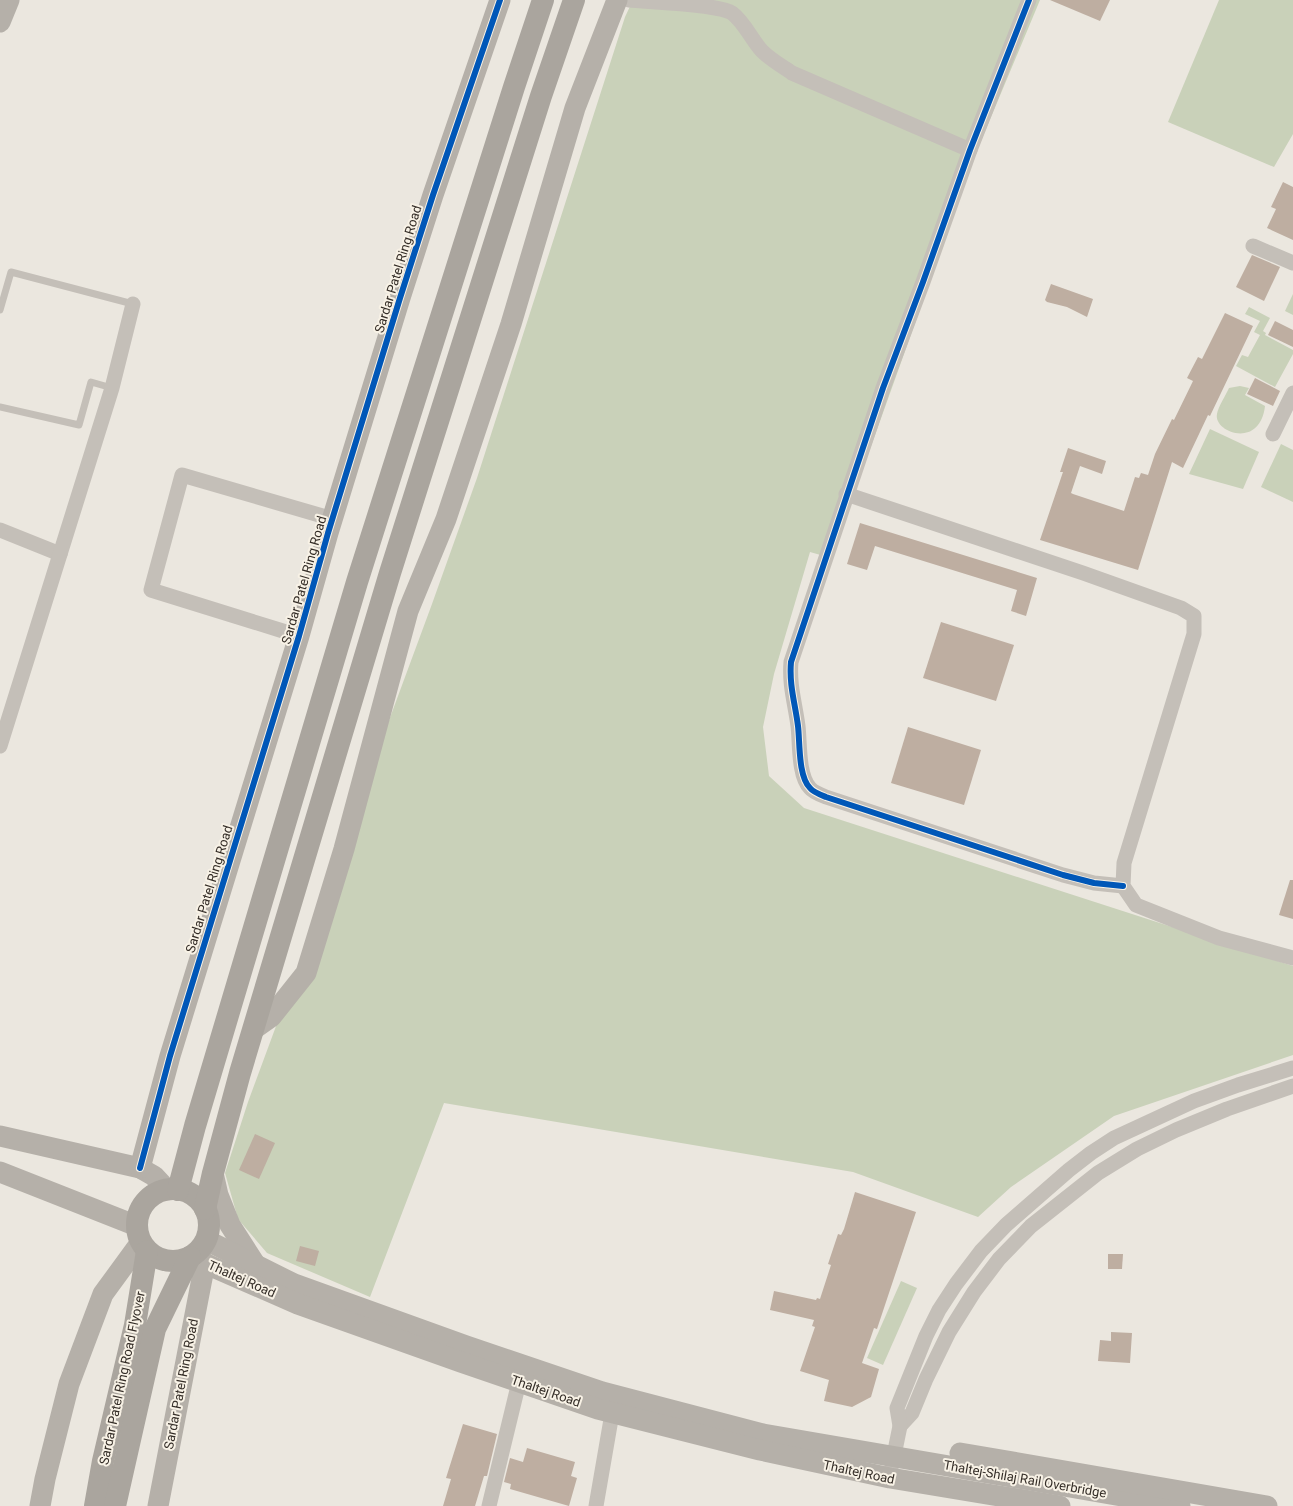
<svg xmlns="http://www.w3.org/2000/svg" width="1293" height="1506" font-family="Roboto,sans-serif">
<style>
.green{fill:#c9d1b9}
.building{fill:#beaea1}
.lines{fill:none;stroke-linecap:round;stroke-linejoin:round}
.lane{stroke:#c4bfb8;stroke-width:7}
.street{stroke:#c4bfb8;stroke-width:15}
.secondary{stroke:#b5b0a9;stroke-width:21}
.highway{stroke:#aaa59e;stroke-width:22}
.cycleway-casing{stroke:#f8f2e6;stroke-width:8}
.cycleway{stroke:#0057b8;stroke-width:6}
.labels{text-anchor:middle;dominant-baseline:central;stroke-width:4;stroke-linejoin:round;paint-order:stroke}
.street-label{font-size:13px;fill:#342d27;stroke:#f8f2e6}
</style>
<rect width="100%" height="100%" fill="#ebe7df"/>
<!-- green -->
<g class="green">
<path d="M633,0H1040L976,153L831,558L810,552L774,674L763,727L769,776L804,808L1293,966V1055L1114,1116L1011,1187L978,1217L853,1172L444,1103L370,1297L267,1253L238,1219L225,1173L248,1102L432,604L477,478L625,17Z"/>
<path d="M1219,0H1293V134L1274,167L1168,122Z"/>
<path d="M1293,294V315L1285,311Z"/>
<path d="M1249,307L1270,318L1263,331L1266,333L1265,335L1293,350V354L1275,387L1236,366L1242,355L1248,357L1260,335L1254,332L1260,321L1245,314Z"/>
<path d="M1240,386L1249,388L1245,395L1265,406C1260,450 1213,432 1217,414C1218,407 1226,395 1229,388Z"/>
<path d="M1210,429L1259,452L1243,489L1189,474Z"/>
<path d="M1281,444L1293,450V502L1261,487Z"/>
<path d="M901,1281L917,1288L883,1365L867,1358Z"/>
</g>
<!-- building -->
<g class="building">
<path d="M1050,0H1110L1100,21Z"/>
<path d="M1283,182L1293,187V240L1267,228L1276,209L1271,207Z"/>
<path d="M1252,255L1280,267L1264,301L1236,287Z"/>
<path d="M1051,284L1093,299L1087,317L1067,307L1047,302L1045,300Z"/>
<path d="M1225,313L1253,326L1210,416L1208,415L1183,468L1172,462L1138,570L1040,540L1063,472H1060L1068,448L1106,461L1102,474L1080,466L1071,493L1073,494L1124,511L1135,477L1139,478L1141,473L1148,475L1155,454L1172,419L1174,420L1193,381L1187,378L1198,357L1202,359Z"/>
<path d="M1275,321L1293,330V347L1268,335Z"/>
<path d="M1255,378L1280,391L1273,406L1247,394Z"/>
<path d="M860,523L1037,578L1026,616L1011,611L1017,590L875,546L867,570L847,564Z"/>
<path d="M941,622L1014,645L996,701L923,678Z"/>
<path d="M908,727L981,750L964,805L891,783Z"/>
<path d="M1290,880H1293V919L1279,915Z"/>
<path d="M255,1134L275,1143L259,1179L239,1170Z"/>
<path d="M855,1192L916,1212L877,1329L874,1328L862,1363L879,1369L871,1397L852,1407L824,1401L829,1380L800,1371L815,1327L812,1326L814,1320L770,1310L774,1291L816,1300L817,1298L820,1299L831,1265L828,1264L838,1234L841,1235L844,1229Z"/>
<path d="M300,1246L319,1251L315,1266L296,1261Z"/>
<path d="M1108,1254H1123L1122,1269H1108Z"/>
<path d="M1111,1332L1132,1333L1130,1363L1098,1361L1100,1340L1111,1341Z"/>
<path d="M463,1424L497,1434L487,1476H484L475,1506H443L451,1479L446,1478Z"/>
<path d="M527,1448L575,1462L571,1476L577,1478L569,1506L510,1489L511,1484L504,1482L510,1458L523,1462Z"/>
</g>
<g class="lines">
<!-- lane -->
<g class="lane">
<path d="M0,310L11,272L133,304"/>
<path d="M0,407L79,425L91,382L112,388"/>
</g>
<!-- street -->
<g class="street">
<path d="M629,0C649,2 718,4 732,13C745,23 751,39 762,51C771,60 782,66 792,73L970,150"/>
<path d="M1029,0L970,150L923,282L883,388L791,662C789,685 795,703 798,726C800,742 798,776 810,788C813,792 821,795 826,797L1063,875L1094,883L1123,886"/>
<path d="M1253,246L1293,263"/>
<path d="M1273,434L1293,393"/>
<path d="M846,494L1083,573L1181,608L1194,616V634L1124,863L1123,886L1136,905L1219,938L1293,958"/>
<path d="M0,530L60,554"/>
<path d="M299,636L151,590L182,475L333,519"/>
<path d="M0,746L112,388L133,304"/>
<path d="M900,1426L912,1413L926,1379L949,1332L974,1292L999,1259L1031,1226L1098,1173L1137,1149L1176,1130L1227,1109L1293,1086"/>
<path d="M892,1465L900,1426L897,1408L926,1336L939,1310L956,1284L981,1251L1006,1225L1069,1170L1091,1153L1114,1138L1194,1101L1238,1085L1293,1068"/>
<path d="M489,1506L519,1382"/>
<path d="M596,1506L614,1402"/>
</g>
<!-- secondary -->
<g class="secondary">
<path d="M0,22L9,0"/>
<path d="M254,1029L271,1017L306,973L344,849L408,611L446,519L511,324L575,108L617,0"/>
<path d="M0,1136L140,1168L154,1176L167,1190"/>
<path d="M140,1168L170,1056L299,636L328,533L400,298L433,195L500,0"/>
<path d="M0,1172L137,1226"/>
<path d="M213,1173L218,1195L230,1225L255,1264"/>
<path d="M206,1240L294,1284L466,1346L602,1392L763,1434L1180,1506"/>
<path d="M190,1257L298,1304L461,1362L598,1409L760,1450L890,1478L1060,1506"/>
<path d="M960,1453L1267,1506"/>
<path d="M40,1506L45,1479L69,1384L103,1294L141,1242"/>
<path d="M158,1506L205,1263"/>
</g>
<!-- highway -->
<g class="highway">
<circle cx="173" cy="1225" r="36"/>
<path d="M178,1190L195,1126L357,582L514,87L543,0"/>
<path d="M205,1209L213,1173L240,1073L390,573L541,96L574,0"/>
<path d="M95,1506L103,1461L135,1325L147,1251"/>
<path d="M115,1506L155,1329L190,1257"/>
</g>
<defs>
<g id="cycleway">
<path d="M1029,0L970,150L923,282L883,388L791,662C789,685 795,703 798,726C800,742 798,776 810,788C813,792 821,795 826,797L1063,875L1094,883L1123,886"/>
<path d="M140,1168L170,1056L299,636L328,533L400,298L433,195L500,0"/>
</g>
</defs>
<!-- cycleway casing -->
<use href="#cycleway" class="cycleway-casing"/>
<!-- cycleway -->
<use href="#cycleway" class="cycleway"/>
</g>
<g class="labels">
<!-- street labels -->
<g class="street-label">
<text transform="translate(398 269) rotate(-73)">Sardar Patel Ring Road</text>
<text transform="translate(304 580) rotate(-74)">Sardar Patel Ring Road</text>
<text transform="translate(209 889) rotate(-73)">Sardar Patel Ring Road</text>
<text transform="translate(242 1279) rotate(24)">Thaltej Road</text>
<text transform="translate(122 1378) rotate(-78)">Sardar Patel Ring Road Flyover</text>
<text transform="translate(181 1384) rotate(-79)">Sardar Patel Ring Road</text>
<text transform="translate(546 1391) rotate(19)">Thaltej Road</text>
<text transform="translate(859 1472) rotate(12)">Thaltej Road</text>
<text transform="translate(1025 1479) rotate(10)">Thaltej-Shilaj Rail Overbridge</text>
</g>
</g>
</svg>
